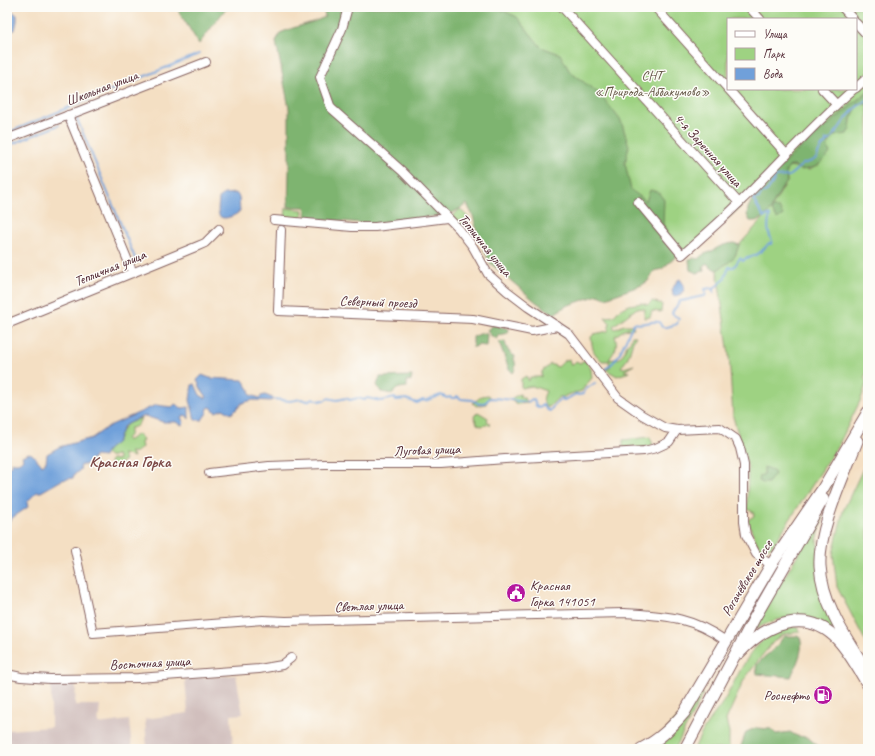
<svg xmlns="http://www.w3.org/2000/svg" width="875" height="756" font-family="Caveat,sans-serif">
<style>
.industrial{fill:#d1bfbd}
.green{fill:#9ed282;stroke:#747856;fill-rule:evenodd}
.forest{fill:#7eb470;stroke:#646a4e}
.water{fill:#70a0da;stroke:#5d6082}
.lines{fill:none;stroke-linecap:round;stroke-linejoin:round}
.stream{stroke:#70a0da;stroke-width:2}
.minor-casing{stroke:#866260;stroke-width:10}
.major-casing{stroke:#866260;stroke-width:13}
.minor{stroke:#fff;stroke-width:8}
.major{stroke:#fff;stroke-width:11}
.labels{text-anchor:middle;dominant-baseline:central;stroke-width:3;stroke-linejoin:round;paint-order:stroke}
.park-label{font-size:14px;fill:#635545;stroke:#fdfcf7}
.street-label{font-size:14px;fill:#4a1f2b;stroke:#fdfcf7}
.poi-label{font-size:14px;fill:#4a1f2b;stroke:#fdfcf7;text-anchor:start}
.quarter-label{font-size:16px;font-weight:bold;fill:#7d4a48;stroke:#fdfcf7}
</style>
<rect width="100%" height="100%" fill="#fdfcf7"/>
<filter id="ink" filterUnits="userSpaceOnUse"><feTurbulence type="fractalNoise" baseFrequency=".025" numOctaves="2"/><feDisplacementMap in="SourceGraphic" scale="8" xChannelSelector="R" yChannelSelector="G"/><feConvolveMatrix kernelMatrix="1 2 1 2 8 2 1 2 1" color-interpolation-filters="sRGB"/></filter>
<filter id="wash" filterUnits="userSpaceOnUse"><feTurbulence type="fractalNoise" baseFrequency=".012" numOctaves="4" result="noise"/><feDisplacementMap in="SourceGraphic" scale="16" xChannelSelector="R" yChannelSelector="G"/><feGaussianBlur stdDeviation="0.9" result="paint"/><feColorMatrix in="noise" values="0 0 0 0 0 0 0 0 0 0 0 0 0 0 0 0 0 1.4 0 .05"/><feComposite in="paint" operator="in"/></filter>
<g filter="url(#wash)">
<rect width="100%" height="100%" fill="#f4dfc3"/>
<!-- industrial -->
<g class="industrial">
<path d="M236,675L243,714L231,715L233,748L147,749L145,719L188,713L185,679Z"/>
<path d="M56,682H76L75,705H100L98,724L129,720L132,749H7V730L51,727V686Z"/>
</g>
<!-- green -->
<g class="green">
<path d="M499,7H868V91L790,157L754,195L683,259L606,166L614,158ZM728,19H856V89H728Z"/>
<path d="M859,102L868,105V370L864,378L867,382L861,399L839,444L772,547L761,549L758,546L748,522L749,519L754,516L753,512L747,509L748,468L733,417L729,355L717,270L729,262L735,256L739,245L769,212L783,188L787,182L786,171L790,166L809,170L819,165L827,146L834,136L850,129L851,119Z"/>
<path d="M286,208L303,210L302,220L285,218Z"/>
<path d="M460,209L469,218L461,226L452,217Z"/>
<path d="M652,301L662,304L661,312L652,311L650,317L644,318L645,309L637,308L613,326L615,329L624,325H633L634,328L624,330L615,336C619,348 614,351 609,360L620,358L625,351L627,344L630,342L632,336H636C631,343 631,351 627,359C626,362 623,364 621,367L624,368L634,365L624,371L630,372L617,376L605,369L610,368L609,361H602C592,351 593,351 591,337L594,334L608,331L610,323L605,317L614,316L620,309L629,305L642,303L648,305Z"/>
<path d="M569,359L571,366L576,361L580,363L585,360L591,369L592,378L585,386L582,391L567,395L564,397H559L549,407H546C542,400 543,398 546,391L532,386L521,388V379L526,376L529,381L530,377H541C542,366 546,371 550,364L558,367L564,361Z"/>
<path d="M520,394L521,398H524L529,403L517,404L510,400L512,398Z"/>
<path d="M488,395L490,396L486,404L476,406L473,403L482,396Z"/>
<path d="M478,412L488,418L487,421L491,424L481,426L477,424L474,416Z"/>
<path d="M141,418C138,425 138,427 130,428V434L126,439V440H129L138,434L143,439L141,443L142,447C138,452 136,453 130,452L134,457L122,454L125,460L122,462V465L117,468L112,467L110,463L111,459L118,460V457L116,455C111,457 109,457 104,453L110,447L117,442L122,430L127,424Z"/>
<path d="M650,437L653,445L643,448L623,449V440Z"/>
<path d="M868,458V646L837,587L833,554L843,511Z"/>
<path d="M820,517H823L817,541L836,630L835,631L786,618L773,621L757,628L756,625Z"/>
<path d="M792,627L799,628V632L785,634L775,640L760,658L744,680L726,720L729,732V749H694C697,742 701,734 705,727C711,717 719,709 725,699C742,669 753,634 792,627Z"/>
<path d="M701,692L703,694L675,749H649Z"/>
</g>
<!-- forest -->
<g class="forest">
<path d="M176,7H230L224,11L199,44Z"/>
<path d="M323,7H498V8L517,17L541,47L560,54L570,72L601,95L621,121L629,146L625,163L631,190L646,201L650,190L658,192L664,200L663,224L679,254L662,269L654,271L648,281L642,285L606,298L598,295L566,306L554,314L536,302L490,263L479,239L473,216L467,204L451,214L373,224L307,218L305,207H288L289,171V108L276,42L280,33C295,26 311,24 325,17Z"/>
<path d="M868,91V105L859,103L851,119L850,129L847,134L834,136L827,146L830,153C821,165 815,169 800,170L795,166H790L786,171L787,182L782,188L771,208H779L783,215L777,219L771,209C766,217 760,222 750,221L747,215L748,208L754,195L790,157Z"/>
<path d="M734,243L739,245L735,256L729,262L717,270L710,267L707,263L703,266L704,271L697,273L690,270L689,259L693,258L698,259C705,252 705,255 712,251C720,246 724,244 734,243Z"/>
<path d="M494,325L509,329L508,333L498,335L497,339L490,335L487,330Z"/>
<path d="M482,333L487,334L486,346L478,345L473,348V337Z"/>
<path d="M505,341C506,347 508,353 515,356L514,359C516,363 516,369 513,373L509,369L499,342Z"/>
<path d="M412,376L411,381L407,380V387C401,388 396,387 393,394L381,392L377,385L380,377Z"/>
<path d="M764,467L773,470L775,474L768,483H763L759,481L760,476L764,474Z"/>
<path d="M785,636H799C806,647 796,665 791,677L757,674C757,672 756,670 756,668C756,662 771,652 775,648C779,645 780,639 785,636Z"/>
<path d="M756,728L771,729L776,734L790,732L797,736L807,737L822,749H742L741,746L746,732Z"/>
</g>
<!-- water -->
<g class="water">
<path d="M7,8L11,10L17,15V21L15,30L7,33Z"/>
<path d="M236,193L239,197L240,211C237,215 222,222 219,215C217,211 219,203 219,198L224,194Z"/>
<path d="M680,279L684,285V290L680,295L673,296L672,289L678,280Z"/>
<path d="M202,375L210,378L243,380L249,389L250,395L260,398L261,396L265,395L275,399L270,401L253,400L242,403L237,409L231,414L223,409L216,412L214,411L211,407L208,408L207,413L202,420H195L190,400L192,385L195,384L200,395L205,398L207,397L201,389L197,380Z"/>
<path d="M175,404L182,408L189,407V419L186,415L181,417L184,423L182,425L176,422H163L145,416L139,418L127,424L123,427L117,442L107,450L104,457L95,456L85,465H81L80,470L74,475L73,478L62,480L41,492H37L27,502L28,507L12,518L7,525V467L12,465V462C17,464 20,463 23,459L22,456L29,453L32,454L42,465L46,462L47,454L59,447L92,438L109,426L156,405L172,407Z"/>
</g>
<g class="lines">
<!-- stream -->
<g class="stream">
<path d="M77,119L137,263"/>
<path d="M7,133L199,54"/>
<path d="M7,146L59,125"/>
<path d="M605,369C622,359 624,339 634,323C643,326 650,320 659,322L662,327H667L677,324L679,318L672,314C673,309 678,306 680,301C689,300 696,297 705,296L706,293L705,289L711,288L714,292V288L724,280L729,267H734L740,258L743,261L747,257L749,258C758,255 763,251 769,243L771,244L772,241C768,233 767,224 770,216L768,215L765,217L763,216L753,199L759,198L762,193C770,191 772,184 775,177L789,176L803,164L812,161L817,158C818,152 821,147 826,143V140H830C841,127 852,106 868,100"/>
<path d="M273,399L290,401L301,399L307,401L314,398L319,401L323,400L324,401L328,398L337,400L346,398L350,400L358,398L364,400L367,398L381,401L395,398L396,400L406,399L417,403L423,400L425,401L441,395L447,398L450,397L452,398H456L457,396L461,399L473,400L479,404L486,402L490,398C503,398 515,401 528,402L532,399L534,400L536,406L539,407L543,405L546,409L550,411L554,405L562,398L563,400C565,400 573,396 576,394L578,395L583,394L586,389L595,383"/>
</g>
</g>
</g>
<g filter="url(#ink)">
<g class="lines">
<defs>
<g id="minor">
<path d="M348,7L342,29L320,77L331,108L402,171L459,229L473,247L488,274L507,291L528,307L569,334L618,398L642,415L665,428L677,430L720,428L736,439L740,448L744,465V522L746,535L756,554L771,565"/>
<path d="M562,7L739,203"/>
<path d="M655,7L787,155"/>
<path d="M749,7L760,19"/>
<path d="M842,7L853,19"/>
<path d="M856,23L868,36"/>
<path d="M856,88L868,77"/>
<path d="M822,89L836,104"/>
<path d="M68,115L133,273"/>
<path d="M7,139L206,62"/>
<path d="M638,202L682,255C701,238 721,221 739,203C778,165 813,124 854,89"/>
<path d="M274,220L352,227H375L447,218"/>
<path d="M281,230L278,311L473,319L532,331L557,326"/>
<path d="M7,324L198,246L205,243L219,229"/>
<path d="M209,473L269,466L325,464H441L505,459L644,451L656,448L669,442L677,430"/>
<path d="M75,550L93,633L263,620L286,621L624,613C666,616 691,616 726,641"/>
<path d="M7,674L21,677L50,679L138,678L259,669L282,665L291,658"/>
</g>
<g id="major">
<path d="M857,441C844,476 818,529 820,566C821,582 826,598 833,613C842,634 856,653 868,673"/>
<path d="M739,653C765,625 806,606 838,640C850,653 859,670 868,685"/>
<path d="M641,749C659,740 671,728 684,713L771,565L822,490L868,412"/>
<path d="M685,749L755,617L823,499"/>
</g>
</defs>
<!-- minor casing -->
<use href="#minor" class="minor-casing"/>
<!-- major casing -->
<use href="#major" class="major-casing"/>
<!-- minor -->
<use href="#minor" class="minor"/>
<!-- major -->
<use href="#major" class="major"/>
</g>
</g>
<!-- icons -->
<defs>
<symbol id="civic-disc" viewBox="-11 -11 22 22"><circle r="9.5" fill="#b5179e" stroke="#fdfcf7"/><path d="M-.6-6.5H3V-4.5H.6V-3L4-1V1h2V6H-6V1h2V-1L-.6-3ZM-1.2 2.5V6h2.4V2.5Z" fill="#fff"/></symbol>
<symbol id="fuel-disc" viewBox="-11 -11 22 22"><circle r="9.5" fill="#b5179e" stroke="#fdfcf7"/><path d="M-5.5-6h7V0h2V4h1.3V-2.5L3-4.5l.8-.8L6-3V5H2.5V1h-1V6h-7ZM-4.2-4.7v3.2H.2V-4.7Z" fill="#fff"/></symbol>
</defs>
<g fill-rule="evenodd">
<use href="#civic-disc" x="505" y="582" width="22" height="22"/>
<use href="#fuel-disc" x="812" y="684" width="22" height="22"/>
</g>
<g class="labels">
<!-- park labels -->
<g class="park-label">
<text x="652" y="75">СНТ<tspan x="652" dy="16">«Природа-Аббакумово»</tspan></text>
</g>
<!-- street labels -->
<g class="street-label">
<text transform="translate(102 88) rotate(-21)">Школьная улица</text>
<text transform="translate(708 150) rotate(48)">4-я Заречная улица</text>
<text transform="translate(485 245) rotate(51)">Тепличная улица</text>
<text transform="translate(110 268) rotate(-22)">Тепличная улица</text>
<text transform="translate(378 302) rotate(2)">Северный проезд</text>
<text transform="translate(427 450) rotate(-2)">Луговая улица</text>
<text transform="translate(747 578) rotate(-59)">Рогачёвское шоссе</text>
<text transform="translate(369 606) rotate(-2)">Светлая улица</text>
<text transform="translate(150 663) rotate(-3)">Восточная улица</text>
</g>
<!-- poi labels -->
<g class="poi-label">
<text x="530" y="585">Красная<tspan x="530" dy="16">Горка 141051</tspan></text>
<text x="809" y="695" text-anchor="end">Роснефть</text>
</g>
<!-- quarter labels -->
<g class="quarter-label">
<text x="130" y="462">Красная Горка</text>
</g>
</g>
<!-- margin -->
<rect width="875" height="756" fill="none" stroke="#fdfcf7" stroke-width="24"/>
<!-- legend -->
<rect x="727" y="18" width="130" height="72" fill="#fdfcf7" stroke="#b5a4a5"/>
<rect x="735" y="31" width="20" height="6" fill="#ffffff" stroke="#b5a4a5"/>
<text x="763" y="38" font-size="12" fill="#4a1f2b">Улица</text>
<rect x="735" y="48" width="20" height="12" fill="#9ed282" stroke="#b5a4a5"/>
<text x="763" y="58" font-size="12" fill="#4a1f2b">Парк</text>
<rect x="735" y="68" width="20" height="12" fill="#70a0da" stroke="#b5a4a5"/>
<text x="763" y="78" font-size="12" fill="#4a1f2b">Вода</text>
</svg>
